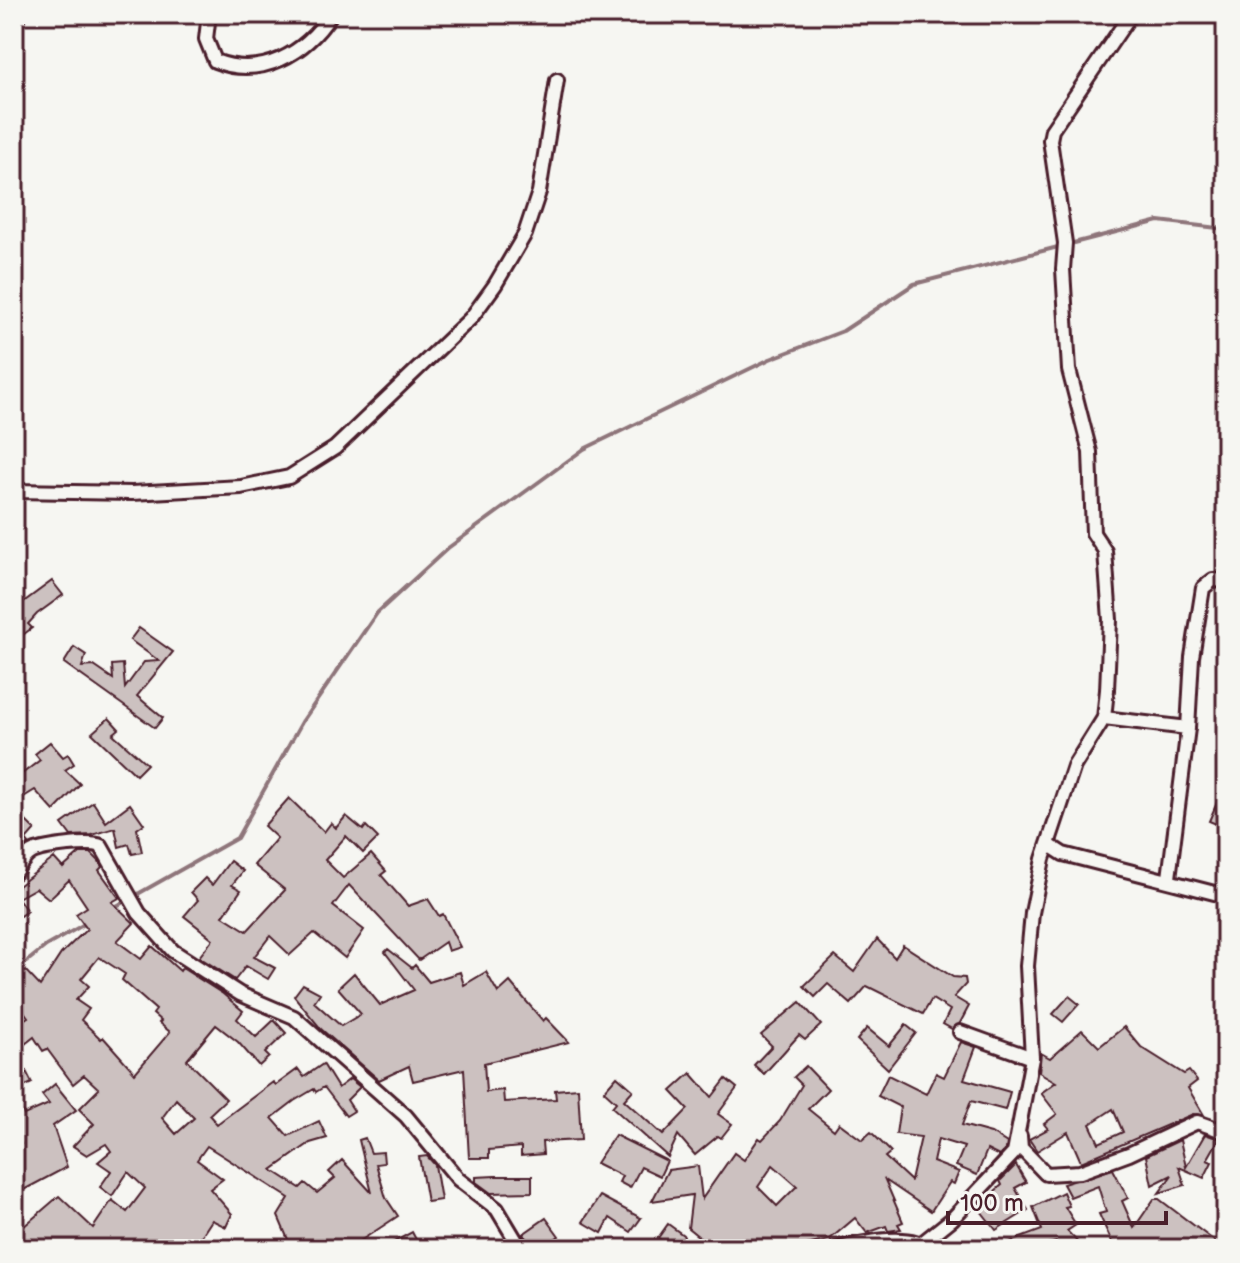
<svg xmlns="http://www.w3.org/2000/svg" width="1240" height="1263" font-family="'Balsamiq Sans',sans-serif">
<style>
.lines{fill:none;stroke-linecap:round;stroke-linejoin:round}
.stream{stroke:#8e747a;stroke-width:4}
.building{fill:#ccc1c0;stroke:#4a1f2b;stroke-width:2;fill-rule:evenodd}
.street-casing{stroke:#4a1f2b;stroke-width:18}
.street{stroke:#f6f6f2;stroke-width:12}
</style>
<rect width="100%" height="100%" fill="#f6f6f2"/>
<filter id="ink" filterUnits="userSpaceOnUse"><feTurbulence type="fractalNoise" baseFrequency=".0125" numOctaves="2"/><feDisplacementMap in="SourceGraphic" scale="16" xChannelSelector="R" yChannelSelector="G"/><feConvolveMatrix kernelMatrix="1 2 1 2 8 2 1 2 1" color-interpolation-filters="sRGB"/></filter>
<g filter="url(#ink)">
<g class="lines">
<!-- stream -->
<g class="stream">
<path d="M113,908L237,838L302,722L377,613L448,548L584,449L770,359L843,331L914,284L1159,221L1226,229"/>
<path d="M14,972L46,946L88,922"/>
</g>
</g>
<!-- building -->
<g class="building">
<path d="M52,581L63,595L37,614L28,624L32,628L20,637L14,629V609Z"/>
<path d="M139,628L173,652L137,696L163,718L155,728L64,663L74,647L86,655L82,667L94,666L113,679L112,665L123,664L125,688L144,662L159,661L130,640Z"/>
<path d="M109,718L119,729L113,734L147,764L136,775L92,733Z"/>
<path d="M50,742L63,757L68,754L74,764L65,770L80,784L54,811L35,790L14,803V780L40,760L35,754Z"/>
<path d="M1226,782V828L1209,821Z"/>
<path d="M289,798L324,832L331,823L336,828L346,816L363,830L366,826L378,838L363,853L346,836L325,860L343,878L371,854L386,871L381,875L408,906L428,899L439,916L443,914L460,947L448,951L445,942L419,960L349,885L333,906L364,930L345,958L314,933L290,955L270,936L254,957L275,968L268,979L246,966L235,980L199,957L213,939L184,916L198,900L191,892L205,878L212,885L230,861L243,871L232,885L241,890L223,916L247,931L285,890L254,865L277,838L264,826Z"/>
<path d="M93,802L106,822L130,804L144,824L137,829L142,852L132,854L129,844L119,847L115,828L92,835L71,836L62,824Z"/>
<path d="M14,809L35,830L26,840L29,844L14,858Z"/>
<path d="M80,853H91L99,861L102,867L99,870L119,898L112,902L134,923L117,941L141,959L152,946L180,971L182,968L223,994L243,1011L237,1019L256,1037L274,1020L286,1033L265,1053L269,1057L259,1066L238,1042L216,1025L187,1060L226,1099L209,1115L217,1124L273,1082L276,1085L298,1069L304,1077L323,1064L338,1088L350,1079L360,1087L347,1100L354,1111L346,1116L324,1087L316,1092L314,1089L294,1101L272,1118L288,1136L319,1121L327,1138L310,1143L272,1170L300,1188L305,1183L317,1193L335,1178L329,1172L342,1160L372,1193L359,1140L365,1138L371,1153L383,1152L384,1163L376,1164L386,1198L398,1216L348,1249H292L278,1216L289,1198L207,1146L197,1160L223,1179L210,1189L232,1214L226,1227L212,1220L193,1249H159L144,1241L137,1249H17L14,1229L21,1224L23,1227L59,1196L93,1228L112,1200L127,1212L145,1188L128,1172L112,1196L100,1187L111,1171L98,1162L111,1151L106,1144L87,1155L73,1146L94,1124L79,1109L99,1089L84,1075L73,1084L47,1049L43,1051L34,1037L16,1051L32,1083L15,1091L24,1115L49,1104L42,1095L55,1084L76,1110L53,1126L67,1167L14,1195V1147L21,1144L14,1127V1026L28,1017L14,998V981L26,971L40,986L61,954L87,929L76,914L87,907L69,880L49,899L36,888L18,898L27,911L14,920V889L54,858L63,868ZM99,957L125,974L122,980L156,1010L153,1014L161,1021L159,1023L170,1032L135,1073L103,1037L101,1039L81,1020L89,1009L76,1000L89,986L81,979ZM176,1099L194,1118L176,1134L162,1118Z"/>
<path d="M877,939L895,958L903,945L953,977L965,978L966,984L954,997L969,1006L960,1023L952,1029L943,1024L950,1010L932,999L923,1014L867,986L851,1004L828,984L815,997L804,986L835,956L854,972Z"/>
<path d="M388,949L412,968L415,965L429,982L460,972L464,985L486,972L498,993L510,982L543,1021L546,1018L569,1042L484,1063L486,1092L503,1090L504,1102L556,1099L555,1090L578,1088L581,1140L542,1142L543,1154L521,1156V1147L489,1150V1158H469L464,1069L413,1081L409,1066L379,1080L321,1029L294,996L303,984L320,993L314,1002L341,1026L361,1014L338,988L354,973L380,1005L414,990L385,952Z"/>
<path d="M1069,996L1079,1004L1063,1022L1053,1014Z"/>
<path d="M800,1002L821,1025L805,1040L799,1035L764,1074L754,1065L772,1046L761,1035Z"/>
<path d="M906,1025L916,1033L888,1069L857,1040L867,1028L889,1046Z"/>
<path d="M1124,1027L1141,1047L1184,1074L1189,1071L1197,1081L1188,1088L1204,1115L1193,1114L1081,1162L1068,1132L1037,1151L1029,1139L1048,1129L1044,1124L1057,1114L1041,1093L1056,1082L1039,1072L1041,1053L1050,1058L1082,1030L1099,1047ZM1113,1109L1123,1132L1099,1143L1090,1124Z"/>
<path d="M961,1042L976,1047L964,1079L1010,1092L1005,1110L971,1101L962,1125L991,1133L1007,1143L1006,1149L999,1156L987,1150L977,1175L956,1166L964,1147L938,1139L933,1162L959,1172L954,1184L950,1182L931,1211L885,1180L903,1222L898,1224L901,1229L888,1231L886,1226L867,1233L855,1218L829,1240L788,1249H714L688,1228L692,1195L652,1201L668,1170L698,1166L702,1199L734,1153L744,1160L759,1138L762,1140L780,1121L802,1085L794,1077L806,1066L828,1089L808,1109L834,1130L839,1123L862,1140L871,1132L891,1152L885,1157L911,1181L921,1137L896,1134L900,1107L878,1096L888,1075L926,1094L936,1073L944,1077ZM773,1165L797,1186L777,1206L758,1187Z"/>
<path d="M691,1073L712,1097L726,1079L737,1088L718,1114L732,1124L721,1138L718,1136L695,1155L678,1135L668,1157L612,1107L616,1102L604,1091L617,1076L633,1090L624,1100L663,1135L688,1109L671,1091Z"/>
<path d="M1205,1134L1219,1139L1207,1160L1212,1162L1204,1178L1179,1167L1185,1185L1159,1193L1172,1175L1152,1185L1146,1156L1180,1140L1186,1167Z"/>
<path d="M615,1135L667,1161L660,1176L641,1167L630,1188L619,1182L622,1176L596,1163Z"/>
<path d="M427,1156L435,1165L441,1200L427,1202L419,1157Z"/>
<path d="M1016,1165L1026,1182L1015,1188L1028,1210L996,1230L977,1206L1002,1185L1000,1181Z"/>
<path d="M1113,1169L1128,1198L1122,1201L1134,1228L1154,1199H1159L1225,1249H1115L1099,1214L1106,1212L1098,1186L1070,1197L1063,1184Z"/>
<path d="M495,1176H532V1192L491,1193L476,1182V1177Z"/>
<path d="M1063,1192L1069,1206L1065,1207L1076,1225L1067,1231L1084,1249H1062L1056,1242L1025,1249H991L1042,1230L1033,1207Z"/>
<path d="M600,1196L641,1218L631,1232L610,1218L602,1233L583,1222Z"/>
<path d="M546,1218L559,1236L540,1249H534L523,1234Z"/>
<path d="M668,1224L683,1235L690,1249H674L658,1238Z"/>
<path d="M412,1232L421,1249H381Z"/>
</g>
<g class="lines">
<defs>
<g id="street">
<path d="M209,14L206,39L215,61C261,79 305,54 331,14"/>
<path d="M14,25L20,14"/>
<path d="M14,491L132,493L241,487L289,477L335,448L471,318L495,285L525,234L539,192L557,80"/>
<path d="M1104,718L1188,728L1169,878"/>
<path d="M1188,728L1192,657L1203,588L1213,580L1226,581"/>
<path d="M1049,845L1063,854L1226,896"/>
<path d="M14,873C19,867 24,857 31,853C41,847 91,841 101,846L139,913L173,951L240,994L294,1017L406,1116L458,1179L497,1209L521,1249"/>
<path d="M960,1032L1032,1058"/>
<path d="M1020,1136L1021,1148L1046,1174L1080,1172L1129,1154L1197,1122L1226,1132"/>
<path d="M922,1243L952,1219L1014,1153L1032,1058L1027,966L1032,913L1043,859L1074,766L1104,718L1107,690L1110,620L1105,551L1093,533L1090,452L1069,370L1063,269L1065,243L1050,140L1052,130L1131,14"/>
<path d="M835,1249C859,1244 909,1231 929,1249"/>
</g>
</defs>
<!-- street casing -->
<use href="#street" class="street-casing"/>
<!-- street -->
<use href="#street" class="street"/>
</g>
</g>
<!-- margin -->
<rect width="1240" height="1263" fill="none" stroke="#f6f6f2" stroke-width="48"/>
<rect x="24" y="24" width="1192" height="1215" fill="none" stroke="#4a1f2b" stroke-width="3" filter="url(#ink)"/>
<!-- scale -->
<path d="M948 1211v12h218v-12" fill="none" stroke="#4a1f2b" stroke-width="4"/>
<text x="960" y="1211" font-size="24" fill="#4a1f2b" stroke="#f6f6f2" stroke-width="6" paint-order="stroke">100 m</text>
</svg>
